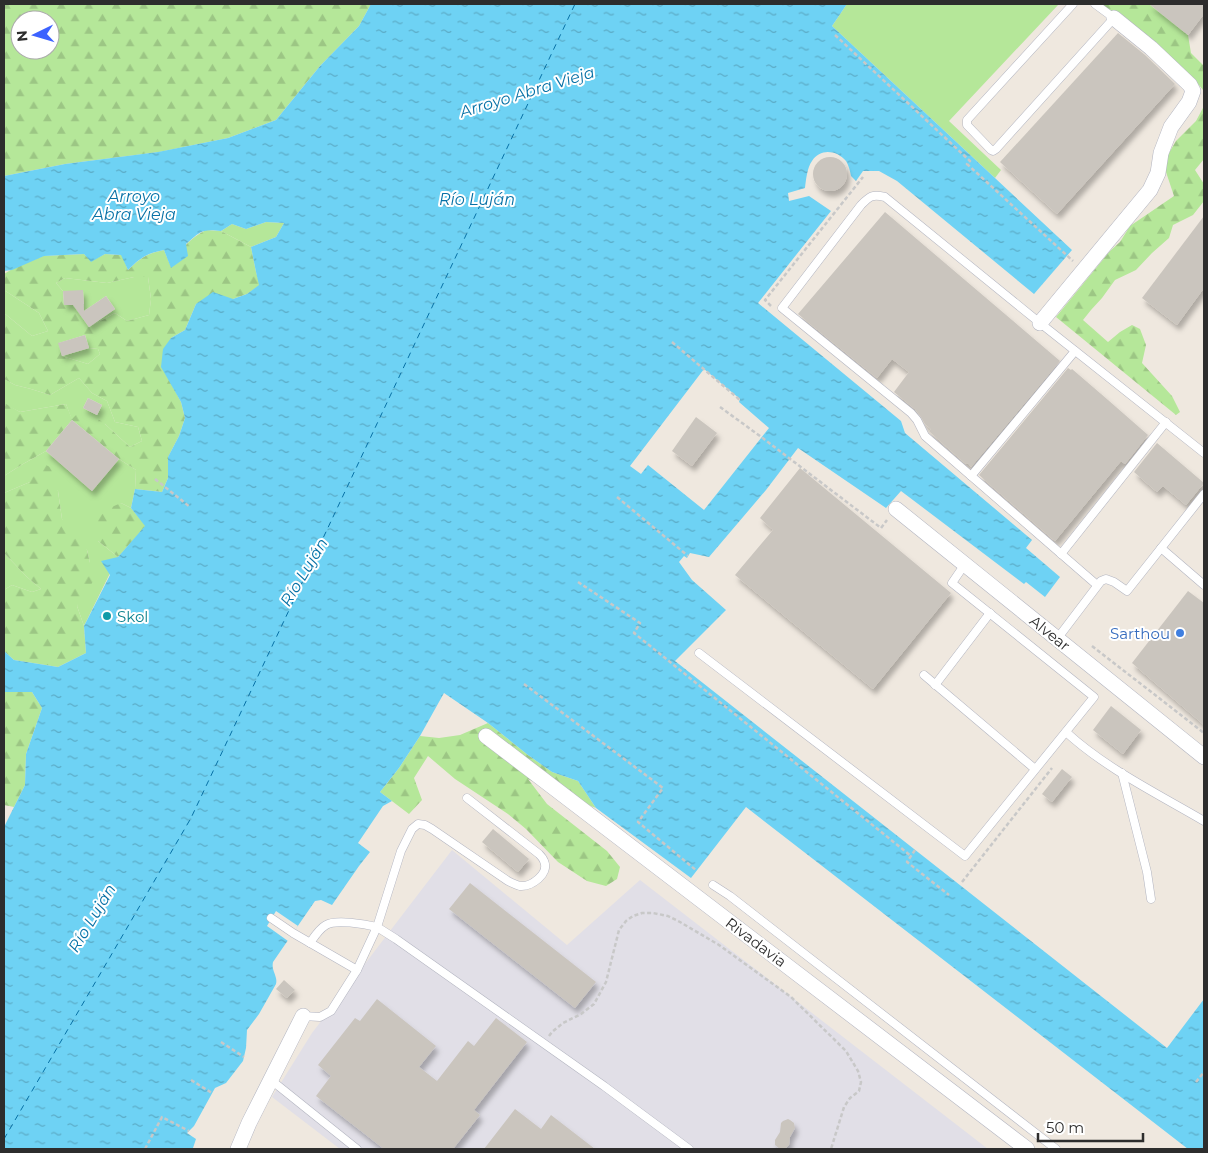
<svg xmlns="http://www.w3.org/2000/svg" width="1208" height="1153" font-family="Montserrat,sans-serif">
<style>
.industrial{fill:#e1dfe7}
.grass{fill:#b5e799;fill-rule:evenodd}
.forest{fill:url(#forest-firs);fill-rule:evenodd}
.water{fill:url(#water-ripples);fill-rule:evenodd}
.pier{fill:#efe8df}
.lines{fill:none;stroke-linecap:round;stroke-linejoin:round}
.ferry{stroke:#0771a6;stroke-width:1;stroke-dasharray:6 5;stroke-linecap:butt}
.building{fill:#cac5be;filter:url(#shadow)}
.lane-casing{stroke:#b3b5c1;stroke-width:9}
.street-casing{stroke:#b3b5c1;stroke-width:16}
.path{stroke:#c8c8c8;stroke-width:2.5;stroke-dasharray:4 2.5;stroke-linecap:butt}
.lane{stroke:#fff;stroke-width:8}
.street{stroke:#fff;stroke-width:15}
.culture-dot{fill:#0f9aa8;stroke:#fff;stroke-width:2}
.shop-dot{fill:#3f7fe0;stroke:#fff;stroke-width:2}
.labels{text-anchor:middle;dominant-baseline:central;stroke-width:4;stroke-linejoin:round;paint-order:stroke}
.culture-label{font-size:15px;fill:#0d838f;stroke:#fff;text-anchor:start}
.street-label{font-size:15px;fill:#2d2d2d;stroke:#fff}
.shop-label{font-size:15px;fill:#366cbe;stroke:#fff;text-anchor:end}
.water-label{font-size:16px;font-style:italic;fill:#0771a6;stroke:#fff}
</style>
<defs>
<pattern id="forest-firs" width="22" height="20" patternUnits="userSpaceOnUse" patternTransform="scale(1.25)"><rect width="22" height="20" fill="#b5e799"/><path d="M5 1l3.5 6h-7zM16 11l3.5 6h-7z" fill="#9cc684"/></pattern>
<pattern id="water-ripples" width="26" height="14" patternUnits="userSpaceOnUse" patternTransform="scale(1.25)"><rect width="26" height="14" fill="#6ed2f4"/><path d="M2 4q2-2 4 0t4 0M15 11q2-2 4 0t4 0" fill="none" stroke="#5babc6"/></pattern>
<filter id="shadow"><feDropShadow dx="3" dy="5.5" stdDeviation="2.5" flood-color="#0004"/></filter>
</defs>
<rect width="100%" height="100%" fill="#efe8df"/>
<!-- industrial -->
<path class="industrial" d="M452,850L567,945L640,880L988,1149H340L272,1097L312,1033Z"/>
<!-- grass -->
<g class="grass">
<path d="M847,4H1059L949,121L1001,170L995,178L832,26Z"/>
<path d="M266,222L284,223L276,237L251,247L221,231L232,224L246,229Z"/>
<path d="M134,277H148L151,299L149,315L127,321L115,313L89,327L115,309L106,296L80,314L84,304L83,291H63L56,283L65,278L107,283Z"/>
<path d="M4,290L39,313L48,331L32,336L4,313Z"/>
<path d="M89,348L98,349L100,354L88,364L62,356Z"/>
<path d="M79,378L92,393L107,401L115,422L138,427L142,441L130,447L105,424L72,420L66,404L20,412L6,405L4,409V379L15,385L31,389L50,395ZM88,398L102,405L97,415L83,408Z"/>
<path d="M46,451L92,491L119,459L136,470L135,489L131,508L121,503L98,541L118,557L84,626L77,606L90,563L87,550L62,519L58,491L30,482L4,493V476L23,464Z"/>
<path d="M4,553L27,577L41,589L32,592L12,585L4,590Z"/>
</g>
<!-- forest -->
<g class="forest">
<path d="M4,4H371L359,26L320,66L276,120L228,138L159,152L65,164L4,176ZM20,20H50V50H20Z"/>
<path d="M1101,4H1149L1188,35L1191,53L1204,66V91C1192,76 1177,63 1163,51C1142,34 1123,19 1101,4Z"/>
<path d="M1204,106V159L1195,170L1204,184V201L1193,215L1173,225L1169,238L1152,253L1136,270L1115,280L1102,298L1091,310L1083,320L1108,342L1120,332L1132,325L1140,329L1146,345L1142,363L1172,396L1180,412L1176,415L1056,317L1110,251L1120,242L1130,226L1174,196L1163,163L1176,141L1196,121Z"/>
<path d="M206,230L221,231L251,247L256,272L260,285L247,294L233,299L196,304L185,330L171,338L172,385L181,402L185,418L179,436L168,457V478L162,492L135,489L136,470L119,459L72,420L46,451L23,464L4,476V409L6,404L20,412L66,404L72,419L83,408L105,424L130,447L142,441L138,427L115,422L107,401L92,393L79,378L50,395L31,389L15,385L4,379V313L32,336L48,331L39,313L4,290V274L14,268L43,256L84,254L91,261L105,254L122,255L128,270C140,258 148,253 164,250L171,267C183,248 186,241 206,230ZM134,277H148L151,299L149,315L127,321L115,313L89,327L80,314L84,304L64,305L63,291L56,283L65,278L107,283ZM85,335L89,348L98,349L100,354L88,364L62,356L59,343Z"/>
<path d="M40,462L54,469L47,482L58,491L62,519L81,530L87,550L94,580L77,606L84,626L86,653L58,667L14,660L4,651V590L12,585L32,592L41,589L27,577L4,553V493L30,482Z"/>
<path d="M121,503L131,508L146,526L118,557L98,541L96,520L107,509Z"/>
<path d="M4,692H32L42,708L26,754L25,785L14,807L4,805Z"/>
<path d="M488,723L528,755L552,772L578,781L596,808L562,795L528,779L547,804L607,851L620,867L617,879L606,886L587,881L558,862L526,829L508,814L455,779L428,756L414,778L422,800L409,814L380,792L399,768L420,736L439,738L460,735Z"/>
</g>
<!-- water -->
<path class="water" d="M371,4H847L832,26L1072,250L1034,294L897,181L879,171H863L856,181L851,176C850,171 849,166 846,161C837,150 820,148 812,161C807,168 806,180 805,188L788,193L789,201L809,196L831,211L758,303L901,421L905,433L1032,540L1026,548L1060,577L1045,597L1026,582L1024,584L901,491L886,508L798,448L766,490L709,557L690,553L687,558L684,556L679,562L692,580L726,610L675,661L1167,1048L1204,999V1149H1188L746,807L691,878L596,808L578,781L552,772L528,755L488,723L444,693L420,736L399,768L380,792L392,801L383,806L358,843L370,852L359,866L332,905L321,900L315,901L273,962C271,971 278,976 276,984L259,1014L247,1030L246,1048L243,1061L226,1083L215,1088L194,1126L187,1133L196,1139L193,1148H189L188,1149H4V827L25,785L26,754L42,708L32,692H4V651L14,660L58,667L86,653L84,626L110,575L101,561L118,557L145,526L131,508L135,489L162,492L168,478V457L179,436L185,418L181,402L161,367L163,349L171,338L185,330L196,304L213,292L233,299L247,294L259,285L256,272L251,247L276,237L284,223L266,222L246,229L232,224L221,231C202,229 201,231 186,244L188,256L171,268L164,250C147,253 140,258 128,270L121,255L105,254L91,262L84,254L44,256L12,270L4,271V176L65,164L158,152L228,138L276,120L320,66L359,26ZM704,369L740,399L739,402L769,428L704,510L648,465L641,474L630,466Z"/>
<!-- pier -->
<path class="pier" d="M276,911L298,926L288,941L267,926Z"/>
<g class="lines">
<!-- ferry -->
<path class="ferry" d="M4,1139L191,818L575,4"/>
</g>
<!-- building -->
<g class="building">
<path d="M1149,4H1204V14L1188,35Z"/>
<path d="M1118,33L1145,55L1175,84L1057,214L1000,162Z"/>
<circle cx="830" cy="174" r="17"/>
<path d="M885,212L1060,361L971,467L968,463L966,464L930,432L929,431L931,429L925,424L921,417L915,409L894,392L909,372L892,359L877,378L798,314Z"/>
<path d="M1204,216V288L1177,325L1142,298Z"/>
<path d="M83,290L84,311L106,296L115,309L89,327L73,305H64L63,291Z"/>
<path d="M85,335L89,348L62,356L58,343Z"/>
<path d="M1068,368L1071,370L1072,369L1108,400L1148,435L1125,464L1121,461L1055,541L979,475Z"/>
<path d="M88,398L102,405L97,415L83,408Z"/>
<path d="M696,417L717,433L692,466L672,451Z"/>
<path d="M72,420L119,459L92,491L46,451Z"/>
<path d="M1157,443L1204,483L1186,505L1163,486L1157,492L1134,472Z"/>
<path d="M800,468L951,593L873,689L735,575L773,530L760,518Z"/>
<path d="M1188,591L1204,603V725L1132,663Z"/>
<path d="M1111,706L1141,730L1123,754L1093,730Z"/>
<path d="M1062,769L1072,777L1052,802L1042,794Z"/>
<path d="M493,829L529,859L518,872L482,842Z"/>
<path d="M470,883L596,982L575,1008L449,909Z"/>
<path d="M284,980L295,990L287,998L276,989Z"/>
<path d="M377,999L436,1046L419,1067L437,1081L468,1041L474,1046L496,1018L527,1042L474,1110L480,1115L453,1149H384L316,1096L331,1076L318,1065L355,1018L360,1021Z"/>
<path d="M515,1109L541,1129L551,1115L595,1149H484Z"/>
<path d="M788,1119L790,1120L794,1123L795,1128L790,1137L789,1145L785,1149H780L775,1145V1140L780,1132L781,1123L783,1121Z"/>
</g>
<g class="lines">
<defs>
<g id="lane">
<path d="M1073,4L967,120V125L991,150L993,151L996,149L1114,18L1095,4"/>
<path d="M971,476L1075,351"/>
<path d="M1161,548L1204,585"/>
<path d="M1061,554L1166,422"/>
<path d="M1097,585L925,436L917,420L911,413L782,308L861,205C870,196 872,194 885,197L1040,323L1204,453"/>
<path d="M1057,639L1101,581L1106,579L1114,582L1127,591L1204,494"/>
<path d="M699,653L965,856L1094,697L952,583L965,564"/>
<path d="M924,675L1035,769"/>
<path d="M935,685L990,613"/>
<path d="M1066,732C1105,768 1158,794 1204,821"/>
<path d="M1122,773L1147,872L1151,899"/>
<path d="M467,798L539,854C541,856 543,858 544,861C550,874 531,887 520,886C516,885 512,883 508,881L432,829L425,825L418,824L412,829L401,851L377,927L396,939L604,1086L689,1149"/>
<path d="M713,885L730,896L1056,1149"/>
<path d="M271,918L293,933L357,970"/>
<path d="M303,1016L320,1017L331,1011L357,970L377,927C365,924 335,919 326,925C319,929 314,937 310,943"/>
<path d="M271,1080L357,1149"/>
</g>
<g id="street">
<path d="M1040,323L1150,190L1158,173L1161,153L1171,127L1189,102L1193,91L1190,85L1151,48L1114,18"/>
<path d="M896,509L1204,757"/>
<path d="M486,736L1027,1149"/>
<path d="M238,1149L249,1123L303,1016"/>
</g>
</defs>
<!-- lane casing -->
<use href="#lane" class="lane-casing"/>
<!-- street casing -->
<use href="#street" class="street-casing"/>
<!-- path -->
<g class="path">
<path d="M835,35L970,161L967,164L1073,261"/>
<path d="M771,306L765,300L863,177"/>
<path d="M672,342L740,400"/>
<path d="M720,407L760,436L881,528L887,520"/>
<path d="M155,479L190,507"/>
<path d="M617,497L688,556"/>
<path d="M578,582L640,623L634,633L911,856"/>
<path d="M1092,646L1204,733"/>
<path d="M524,684L663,788L638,822L697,871"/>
<path d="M915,850L907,862L949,895"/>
<path d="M962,882L1052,768"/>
<path d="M549,1036L552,1032L563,1023L581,1014L594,1004L606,982L619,930L626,921L633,916L642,913H653L668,916L680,922L719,945L791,997L846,1051L858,1071L861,1082L859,1091L850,1098L844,1107L831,1149"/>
<path d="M221,1042L244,1057"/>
<path d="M191,1080L212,1093"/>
<path d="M1196,1082L1204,1072"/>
<path d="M145,1149L162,1117L189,1131"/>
</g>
<!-- lane -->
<use href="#lane" class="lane"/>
<!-- street -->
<use href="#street" class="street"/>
</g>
<!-- markers -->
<circle class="culture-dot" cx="107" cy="616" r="5"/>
<circle class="shop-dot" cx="1180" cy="633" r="5"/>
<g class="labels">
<!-- culture labels -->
<g class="culture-label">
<text x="117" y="616">Skol</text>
</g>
<!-- street labels -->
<g class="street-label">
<text transform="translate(1050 633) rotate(39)">Alvear</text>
<text transform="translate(756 942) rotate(37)">Rivadavia</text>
</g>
<!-- shop labels -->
<g class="shop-label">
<text x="1170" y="633">Sarthou</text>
</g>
<!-- water labels -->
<g class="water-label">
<text transform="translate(527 92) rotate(-17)">Arroyo Abra Vieja</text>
<text x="134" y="196">Arroyo<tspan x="134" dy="18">Abra Vieja</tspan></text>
<text x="477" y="199">Río Luján</text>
<text transform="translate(304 572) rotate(-59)">Río Luján</text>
<text transform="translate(92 918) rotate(-59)">Río Luján</text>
</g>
</g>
<!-- border -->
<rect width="1208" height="1153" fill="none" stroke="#2d2d2d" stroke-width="10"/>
<!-- north arrow -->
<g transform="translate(35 35) rotate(265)"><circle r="24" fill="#ffffff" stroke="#ababab"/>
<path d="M0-4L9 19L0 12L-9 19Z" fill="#3c62ff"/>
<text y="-8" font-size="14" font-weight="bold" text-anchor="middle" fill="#2d2d2d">N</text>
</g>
<!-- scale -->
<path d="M1038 1133v8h105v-8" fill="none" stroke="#2d2d2d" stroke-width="2.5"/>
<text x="1046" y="1133" font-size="15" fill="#2d2d2d" stroke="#ffffff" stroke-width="4" paint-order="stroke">50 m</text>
</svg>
